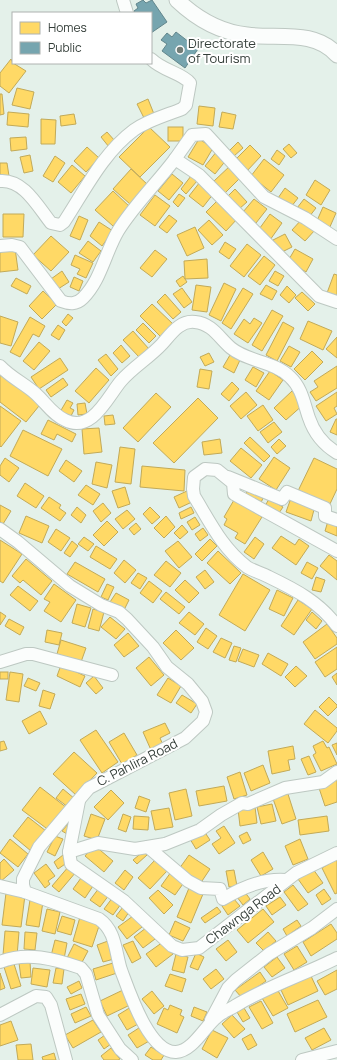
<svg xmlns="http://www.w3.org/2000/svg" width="337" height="1060" font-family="Manrope,sans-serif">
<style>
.homes{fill:#ffd966;stroke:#c2aa58}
.public{fill:#76a5af;stroke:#62868c}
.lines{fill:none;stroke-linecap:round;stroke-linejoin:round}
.minor-casing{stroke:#bdc8c2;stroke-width:14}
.tertiary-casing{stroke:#bdc8c2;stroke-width:17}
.minor{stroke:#fbfdfc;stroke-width:12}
.tertiary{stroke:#fbfdfc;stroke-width:15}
.poi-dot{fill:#727d77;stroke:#fff;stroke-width:1.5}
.labels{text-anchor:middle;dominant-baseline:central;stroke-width:4;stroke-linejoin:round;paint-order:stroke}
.poi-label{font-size:13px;fill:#343e39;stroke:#fff;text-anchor:start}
.street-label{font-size:13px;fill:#343e39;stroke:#fff}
</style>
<rect width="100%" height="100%" fill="#e4f1ea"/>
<!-- homes -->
<g class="homes">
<path d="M11,59L13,63L26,71L9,93L0,86V73Z"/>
<path d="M17,88L34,92L30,109L12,105Z"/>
<path d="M0,94H2L4,114L0,115Z"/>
<path d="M148,99L154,114L144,118L137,104Z"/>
<path d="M199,106L215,108L213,126L197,124Z"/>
<path d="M8,112L29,114L28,127L7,125Z"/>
<path d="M222,112L236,115L233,129L219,127Z"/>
<path d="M74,114L76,124L61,126L60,116Z"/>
<path d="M41,119L56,120L55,144H41Z"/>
<path d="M149,127L170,147L140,177L119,157Z"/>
<rect x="168" y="127" width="15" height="14"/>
<path d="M107,132L115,141L109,147L101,137Z"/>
<path d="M26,137L27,149L11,151L10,138Z"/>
<path d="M199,139L213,148L203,165L188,157Z"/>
<path d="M238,142L243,148L234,156L229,151Z"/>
<path d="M289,144L297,153L291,158L283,149Z"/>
<path d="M250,145L261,156L246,172L234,161Z"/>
<path d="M87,147L99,158L86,172L74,161Z"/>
<path d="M277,150L285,156L279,165L271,159Z"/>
<path d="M217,151L227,159L215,174L205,166Z"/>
<path d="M30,155L33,171L24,173L20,157Z"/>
<path d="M55,156L65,163L53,182L43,176Z"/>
<path d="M264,159L284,175L271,192L251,176Z"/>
<path d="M0,163H7L9,176L0,178Z"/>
<path d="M72,165L85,176L71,193L58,182Z"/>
<path d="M231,165L242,176L225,193L214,181Z"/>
<path d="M131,169L148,185L130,204L113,189Z"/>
<path d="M172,174L183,183L169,200L158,191Z"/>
<path d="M191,176L197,181L186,194L181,189Z"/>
<path d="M315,180L330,190L321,205L306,195Z"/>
<path d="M200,182L214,193L203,207L189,196Z"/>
<path d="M285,188L298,198L291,207L278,198Z"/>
<path d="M235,189L247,202L239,209L228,196Z"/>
<path d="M113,191L130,207L113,226L95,210Z"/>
<path d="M179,194L185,198L178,207L173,202Z"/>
<path d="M155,195L170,206L155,226L140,215Z"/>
<path d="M254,199L267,209L256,223L243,212Z"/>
<path d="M304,199L316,208L309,217L297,208Z"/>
<path d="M218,200L238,218L226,231L206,212Z"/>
<path d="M323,207L336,213L329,229L316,223Z"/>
<path d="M3,214H24L23,237H3Z"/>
<path d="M270,214L282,223L270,240L257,232Z"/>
<path d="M169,215L177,221L167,233L159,227Z"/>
<path d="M79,216L88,220L80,240L70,236Z"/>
<path d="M302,219L315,230L305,241L292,230Z"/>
<path d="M209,220L223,235L212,245L198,230Z"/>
<path d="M99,222L113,231L102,246L90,236Z"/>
<path d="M195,227L204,248L187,256L177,235Z"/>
<path d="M285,234L292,247L280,253L273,240Z"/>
<path d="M51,236L69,252L51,271L33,255Z"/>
<path d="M88,241L101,251L93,262L79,253Z"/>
<path d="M225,242L236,249L229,259L219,252Z"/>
<path d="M247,244L261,255L244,277L230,266Z"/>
<path d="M15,248L18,270L0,272V250Z"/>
<path d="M295,249L313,259L306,272L288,261Z"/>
<path d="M155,250L167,259L152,277L140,268Z"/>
<path d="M75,255L93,263L86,278L77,274L80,269L71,265Z"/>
<path d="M264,256L275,265L260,285L248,276Z"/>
<path d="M207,259L208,278L185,279L184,261Z"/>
<path d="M62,271L69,282L58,289L51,279Z"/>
<path d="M275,271L284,276L278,286L269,281Z"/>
<path d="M334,274L337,275V296L327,293Z"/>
<path d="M183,276L187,282L180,287L176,281Z"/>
<path d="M74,277L83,281L79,291L70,287Z"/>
<path d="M16,278L31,286L27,294L11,286Z"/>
<path d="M224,283L236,289L221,321L209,315Z"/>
<path d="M196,285L211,287L207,312L192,310Z"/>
<path d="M266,285L277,291L272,300L260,294Z"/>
<path d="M287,286L296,295L289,303L280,295Z"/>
<path d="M182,288L192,302L184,308L173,294Z"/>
<path d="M243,288L253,294L231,329L222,323Z"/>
<path d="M43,291L57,304L42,319L29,306Z"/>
<path d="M302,292L315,304L308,311L295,298Z"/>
<path d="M165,294L181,312L173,319L157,302Z"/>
<path d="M152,304L173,324L161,337L140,316Z"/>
<path d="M272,310L283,316L262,351L252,345Z"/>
<path d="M68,314L73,318L66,326L62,322Z"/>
<path d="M0,316L18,322L11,346L0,343Z"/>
<path d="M30,317L45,326L39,337L33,334L20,357L10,352Z"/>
<path d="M254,318L262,323L248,343L234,334L244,319L250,324Z"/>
<path d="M308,321L332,331L323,350L300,339Z"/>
<path d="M283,322L294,328L277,361L266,355Z"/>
<path d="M143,323L156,336L149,343L136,330Z"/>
<path d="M58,325L65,330L59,340L51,335Z"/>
<path d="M133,331L149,349L139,357L123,340Z"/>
<path d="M337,337V358L326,349Z"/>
<path d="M39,342L50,351L34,370L23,361Z"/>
<path d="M121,345L130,356L122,363L113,353Z"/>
<path d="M289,346L300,352L291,367L280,361Z"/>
<path d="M312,351L323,362L305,380L294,369Z"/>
<path d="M209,353L214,362L205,366L200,357Z"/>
<path d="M106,354L118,369L111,376L98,360Z"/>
<path d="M230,355L240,360L234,373L223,367Z"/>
<path d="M60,358L68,370L39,389L31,377Z"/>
<path d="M337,366V388L316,401L310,392L318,387L314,381Z"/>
<path d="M253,367L264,373L256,387L245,380Z"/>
<path d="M96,368L109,380L89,403L75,391Z"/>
<path d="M0,369L43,401L26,422L0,402Z"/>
<path d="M200,369L212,371L209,389L197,387Z"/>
<path d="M270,371L283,380L269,400L256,391Z"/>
<path d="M63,378L68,385L51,397L46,390Z"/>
<path d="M232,382L239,389L229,401L221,394Z"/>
<path d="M292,391L304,404L286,420L274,408Z"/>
<path d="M246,392L257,405L241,419L230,406Z"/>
<path d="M337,392V406L334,408L337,414L326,421L316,406Z"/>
<path d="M156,393L171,407L138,442L123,428Z"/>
<path d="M198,398L218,418L174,463L153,443Z"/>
<path d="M67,400L73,403L70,408L74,410L70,418L60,412Z"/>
<path d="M85,403L87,414L78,415L77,404Z"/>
<path d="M263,405L273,420L258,431L247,416Z"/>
<path d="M0,406L21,421L1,447L0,446Z"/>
<path d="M113,415L115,424L105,425L104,416Z"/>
<path d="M336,419H337V435L330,432Z"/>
<path d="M48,420L76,434L72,442L57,434L54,440L41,434Z"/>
<path d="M274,422L282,432L268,443L260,432Z"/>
<path d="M99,428L102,452L84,454L82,429Z"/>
<path d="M23,430L62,449L48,476L10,456Z"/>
<path d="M250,437L270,456L264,462L244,443Z"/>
<path d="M220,439L222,453L204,455L202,442Z"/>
<path d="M279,439L286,446L277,454L271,447Z"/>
<path d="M120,447L135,449L131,484L115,482Z"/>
<path d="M241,448L262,465L251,478L230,461Z"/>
<path d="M274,457L290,468L276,490L259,479Z"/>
<path d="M5,458L19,468L9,482L0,475V466Z"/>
<path d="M314,458L337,469V489L329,506L298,491Z"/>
<path d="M66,460L82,471L74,482L59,471Z"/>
<path d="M96,462L112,465L107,488L92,484Z"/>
<path d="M142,466L185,470L184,491L140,487Z"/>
<path d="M25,483L44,496L36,508L17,496Z"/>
<path d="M86,485L100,494L93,505L78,495Z"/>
<path d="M125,487L130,504L118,508L112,491Z"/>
<path d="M248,490L263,498L260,505L245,496Z"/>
<path d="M187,491L192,502L179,508L174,497Z"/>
<path d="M49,497L61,505L59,508L66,513L60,521L41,508Z"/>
<path d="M291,498L315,506L311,521L286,512Z"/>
<path d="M269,499L283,507L279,513L265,506Z"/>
<path d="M234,500L262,517L245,544L235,538L238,533L224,525L227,519L224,517Z"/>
<path d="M103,503L111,513L101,522L93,511Z"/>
<path d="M0,505L11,511L3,524L0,522Z"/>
<path d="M77,507L86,515L81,523L71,515Z"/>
<path d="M150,507L160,517L152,524L143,514Z"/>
<path d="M191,507L194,513L181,519L179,513Z"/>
<path d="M127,510L135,519L123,529L115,519Z"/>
<path d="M26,516L49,526L42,543L19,533Z"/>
<path d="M166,516L175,527L164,538L154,528Z"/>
<path d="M195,517L200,525L192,530L187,522Z"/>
<path d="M107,521L118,532L104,546L93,535Z"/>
<path d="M328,521L337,524V536L325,531Z"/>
<path d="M136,523L141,529L134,535L129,529Z"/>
<path d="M182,525L188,532L180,539L174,533Z"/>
<path d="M203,528L208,535L200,541L195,534Z"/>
<path d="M56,529L70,538L61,551L48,542Z"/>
<path d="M281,536L295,545L299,539L309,546L296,565L272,548Z"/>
<path d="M84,537L94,544L88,551L78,544Z"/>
<path d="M255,537L264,544L254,559L244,552Z"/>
<path d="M210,539L217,546L202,561L195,554Z"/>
<path d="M0,540L22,554L3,583L0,581Z"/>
<path d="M72,541L78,546L70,557L64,553Z"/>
<path d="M178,541L192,557L179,568L165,551Z"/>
<path d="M96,546L117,559L110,569L90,557Z"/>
<path d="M218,551L241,573L230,584L207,563Z"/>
<path d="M329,555L337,561V580L320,566Z"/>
<path d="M26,559L52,581L41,595L23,580L20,583L12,576Z"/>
<path d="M124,560L136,570L125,583L114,573Z"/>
<path d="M166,561L181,573L170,587L154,575Z"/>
<path d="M75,562L105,579L98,592L67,574Z"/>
<path d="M307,562L318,568L312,579L301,573Z"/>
<path d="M205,570L214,582L205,589L196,577Z"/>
<path d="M138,573L147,578L140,589L131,583Z"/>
<path d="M243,574L270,590L245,631L219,615Z"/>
<path d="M316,577L325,580L321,592L312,590Z"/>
<path d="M185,580L199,593L189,603L175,590Z"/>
<path d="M149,581L162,591L153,603L140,593Z"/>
<path d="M54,584L76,600L61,622L44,611L50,602L44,599Z"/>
<path d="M107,584L114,587L108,600L101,597Z"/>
<path d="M18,586L38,601L30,611L10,595Z"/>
<path d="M277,590L293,598L284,616L269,609Z"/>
<path d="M166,592L185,607L179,614L160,599Z"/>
<path d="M116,593L129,600L124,610L110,602Z"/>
<path d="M298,600L312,609L294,635L281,626Z"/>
<path d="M77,604L91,608L85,627L72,623Z"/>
<path d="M93,609L104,612L99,631L88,628Z"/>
<path d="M0,612L6,616L0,625Z"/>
<path d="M189,612L204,624L195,635L179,623Z"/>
<path d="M312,612L322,621L316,629L306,620Z"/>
<path d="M110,617L125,629L116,639L101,627Z"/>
<path d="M9,619L24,627L20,635L5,626Z"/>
<path d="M327,624L337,638V644L315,659L303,642Z"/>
<path d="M206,628L217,636L208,649L197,642Z"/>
<path d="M47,630L62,633L59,645L45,642Z"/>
<path d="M176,630L194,648L181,660L163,643Z"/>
<path d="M128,633L139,646L124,657L114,645Z"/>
<path d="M221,638L232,643L225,658L213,652Z"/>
<path d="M61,640L86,648L81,662L57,654Z"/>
<path d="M234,646L241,648L236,662L229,660Z"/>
<path d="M337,647V669L325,677L315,662Z"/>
<path d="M243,649L259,655L254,667L238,661Z"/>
<path d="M268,653L288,664L281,676L262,664Z"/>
<path d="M149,657L164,675L151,686L136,668Z"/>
<path d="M61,665L85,676L80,687L57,676Z"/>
<path d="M296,666L307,676L295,687L285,677Z"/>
<rect x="0" y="672" width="8" height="7"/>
<path d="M10,672L23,674L19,702L6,700Z"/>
<path d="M337,673V685L332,677Z"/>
<path d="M94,676L103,688L96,694L86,683Z"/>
<path d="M28,678L40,683L36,691L24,686Z"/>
<path d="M168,678L181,686L171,703L157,695Z"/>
<path d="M43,690L55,694L50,709L39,706Z"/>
<path d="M182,695L197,704L191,713L176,703Z"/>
<path d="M329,697L337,705V707L328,716L319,707Z"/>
<path d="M315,710L337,728V731L328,743L304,724Z"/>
<path d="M40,711L47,724L29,734L22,721Z"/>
<path d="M165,723L170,733L160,738L163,745L151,750L143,732Z"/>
<path d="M96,730L118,762L102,773L80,740Z"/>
<path d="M124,733L137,755L122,764L109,742Z"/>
<path d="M4,741L7,749L0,751V742Z"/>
<path d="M323,741L327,748L329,747L337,764L321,771L313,755L316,753L313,746Z"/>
<path d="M337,743V755L332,745Z"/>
<path d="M293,746L295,759L288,760L290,770L272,774L268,751Z"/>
<path d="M74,752L97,773L76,795L53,774Z"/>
<path d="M309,756L316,772L308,775L301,759Z"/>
<path d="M263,765L270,783L251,791L244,773Z"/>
<path d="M240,772L247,795L234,799L227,777Z"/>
<path d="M337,779V802L325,806L318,785Z"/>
<path d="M224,786L227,801L199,806L196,791Z"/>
<path d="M40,787L67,808L50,831L22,810Z"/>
<path d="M63,789L75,799L68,807L56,798Z"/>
<path d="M186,789L192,816L175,820L169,793Z"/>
<path d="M111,790L124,803L108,820L94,807Z"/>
<path d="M287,791L296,819L282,824L272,796Z"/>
<path d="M139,796L150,800L146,812L135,808Z"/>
<path d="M272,804L276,821L261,824L257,807Z"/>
<path d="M255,807L257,823L240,826L238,809Z"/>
<path d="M169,808L173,827L155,830L151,811Z"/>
<path d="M91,814L105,819L97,840L84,836Z"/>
<path d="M123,814L131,817L126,832L118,829Z"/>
<path d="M134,816L149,817L148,830L133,829Z"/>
<path d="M327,816L329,831L300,835L298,820Z"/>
<path d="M28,817L46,831L31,851L13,836Z"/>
<path d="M68,824L72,826L67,834L62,831Z"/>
<path d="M224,826L235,843L219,854L212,844L221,838L216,831Z"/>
<path d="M204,831L210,840L196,849L190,839Z"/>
<path d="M247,832L251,840L243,844L239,836Z"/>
<path d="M55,836L63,839L55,856L47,852Z"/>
<path d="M10,839L28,854L18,867L0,853Z"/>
<path d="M300,839L308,859L293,865L285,846Z"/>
<path d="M94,845L113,861L104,872L85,856Z"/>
<path d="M144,851L147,855L137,864L133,860Z"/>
<path d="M263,852L273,869L261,876L251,860Z"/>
<path d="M63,855L68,862L58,869L54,862Z"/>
<path d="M189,855L210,869L200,884L179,869Z"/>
<path d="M4,859L14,870L0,882V863Z"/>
<path d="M337,859V893L335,894L322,868Z"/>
<path d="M155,860L167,871L150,889L138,878Z"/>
<path d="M46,864L55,876L48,881L50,884L45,888L34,873Z"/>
<path d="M69,866L76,872L59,892L52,886Z"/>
<path d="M313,869L323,883L308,893L298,879Z"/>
<path d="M125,870L133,877L124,890L115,883Z"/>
<path d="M234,870L237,886L229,887L226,871Z"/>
<path d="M171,872L185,881L175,895L161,886Z"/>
<path d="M81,878L93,886L85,898L73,889Z"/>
<path d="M293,885L308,904L298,911L284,892Z"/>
<path d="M99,888L109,895L100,907L90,900Z"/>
<path d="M189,888L203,894L191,923L177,917Z"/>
<path d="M324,889L331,899L322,905L316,895Z"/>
<path d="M158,890L173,905L164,914L149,898Z"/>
<path d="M244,891L250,899L243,905L237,897Z"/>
<path d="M6,893L25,895L21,927L2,925Z"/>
<path d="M113,897L121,904L113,915L104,909Z"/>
<path d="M280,897L286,905L272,915L266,906Z"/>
<path d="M233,898L240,906L228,915L222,906Z"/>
<path d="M30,900L43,902L39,927L26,925Z"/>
<path d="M123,907L129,912L123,921L116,916Z"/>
<path d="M217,907L221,912L205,923L201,918Z"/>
<path d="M47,909L60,912L55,934L42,931Z"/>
<path d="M263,909L274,922L248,943L237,930Z"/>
<path d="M62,916L75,920L71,935L57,931Z"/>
<path d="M133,916L142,927L127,939L118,927Z"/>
<path d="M80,917L100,923L92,947L73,941Z"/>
<path d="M297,920L301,926L287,936L283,929Z"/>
<path d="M175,921L190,928L183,941L169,935Z"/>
<path d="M331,924L337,933V939L311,956L303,942Z"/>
<path d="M146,928L155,939L143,948L134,937Z"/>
<path d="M5,931L19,932L17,956L3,955Z"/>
<path d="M25,932L37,933L35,950L24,949Z"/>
<path d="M268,932L276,941L264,951L256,943Z"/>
<path d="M55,940L67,943L64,959L51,956Z"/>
<path d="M228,940L237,952L226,961L216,949Z"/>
<path d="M108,941L114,959L103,962L97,945Z"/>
<path d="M133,941L141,958L132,963L123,945Z"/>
<path d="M163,942L173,954L156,967L146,954Z"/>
<path d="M74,944L88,951L80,966L66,960Z"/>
<path d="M297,946L307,962L294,970L284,954Z"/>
<path d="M196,953L204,957L198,970L190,967Z"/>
<path d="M176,954L188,957L184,973L172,970Z"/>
<path d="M277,957L285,968L272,977L264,967Z"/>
<path d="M30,962L31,977L21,978L19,963Z"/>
<path d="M113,963L117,973L96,980L93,969Z"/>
<path d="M14,964L21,986L11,989L4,967Z"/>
<path d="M33,968L50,970L47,987L31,984Z"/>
<path d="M56,968L64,969L62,984L53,983Z"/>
<path d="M216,969L224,979L211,989L203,979Z"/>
<path d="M337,970V989L325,995L317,981Z"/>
<path d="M260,972L266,981L242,998L235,990Z"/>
<path d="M0,973L5,988L0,990Z"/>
<path d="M170,974L186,979L182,992L165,986Z"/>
<path d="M311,976L318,991L288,1005L281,990Z"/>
<path d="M79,981L82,988L71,994L67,987Z"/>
<path d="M277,989L288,1008L273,1016L262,998Z"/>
<path d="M123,990L130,1005L107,1016L100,1001Z"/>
<path d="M152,991L164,1006L154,1014L142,999Z"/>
<path d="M81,994L85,1004L70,1010L66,999Z"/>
<path d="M318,1000L327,1017L295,1032L287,1014Z"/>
<path d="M261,1001L273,1023L262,1029L249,1007Z"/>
<path d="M170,1005L182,1010L180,1015L184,1017L177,1033L157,1024L164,1008L168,1010Z"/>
<path d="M86,1007L91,1016L75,1023L71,1014Z"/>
<path d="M131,1007L140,1023L127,1030L118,1015Z"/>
<path d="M194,1007L207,1012L203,1021L191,1016Z"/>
<path d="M244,1008L250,1018L243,1022L237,1012Z"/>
<path d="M232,1015L245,1029L234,1038L222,1024Z"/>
<path d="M93,1020L101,1032L73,1048L65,1035Z"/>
<path d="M11,1021L18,1040L0,1046V1025Z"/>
<path d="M142,1026L151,1040L137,1048L128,1035Z"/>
<path d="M324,1028L331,1040L312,1050L305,1038Z"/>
<path d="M212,1030L228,1038L217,1058L202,1049Z"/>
<path d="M251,1034L257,1045L248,1050L242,1039Z"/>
<path d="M105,1035L111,1044L104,1049L98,1040Z"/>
<path d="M31,1044L33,1060H18L16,1045Z"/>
<path d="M151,1047L164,1055L161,1060H153L145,1055Z"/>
<path d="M111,1048L120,1059L118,1060H104L101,1056Z"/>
<path d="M54,1053L56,1060H43L42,1057Z"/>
</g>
<!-- public -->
<g class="public">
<path d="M143,0L146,3L152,0L167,22L151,33V13H135L134,11L138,8L136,4Z"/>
<path d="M176,32L198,49L185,68L162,51L167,44L161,40L167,33L172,37Z"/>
</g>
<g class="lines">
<defs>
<g id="minor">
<path d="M123,0L127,13"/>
<path d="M175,159L192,135L206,134L264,197L305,218L337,239"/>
<path d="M0,181C24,179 38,207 51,223L60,225L64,222C85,190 103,153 134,130C148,120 167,115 182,109L186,105L190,83C182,73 163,71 151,59"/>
<path d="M0,246L12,245L20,247L61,301C69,304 76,305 83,298C101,280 105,253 118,231C134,205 157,183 175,159L199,175L319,296L337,302"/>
<path d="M0,366C10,377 25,384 36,394C45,402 53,415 65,420C92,434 108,396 121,381C133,367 149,358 162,344C171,334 180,320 195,322C213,324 219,338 231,348C248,362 274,361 290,377C302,388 304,404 309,418C314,433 324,445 337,453"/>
<path d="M228,477L282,499L287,492L325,508V516L337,520"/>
<path d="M0,529L18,542L70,586L101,605L119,612L127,619L153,647L167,667L188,684L202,701L206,712L203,721L185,738L89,788L39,847L23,879V885L25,892L99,919C116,931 115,951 121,970C129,991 149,1053 176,1052C193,1051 205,1026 217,1017C222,1012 229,1010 235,1006C268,986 303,975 337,958"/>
<path d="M337,551L234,494L233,483L217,470L205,469L194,477L193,489L194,496C210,522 222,548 247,567C253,571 262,573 269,577C296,590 319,602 337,626"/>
<path d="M0,662L26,654H33L112,675"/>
<path d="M79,801L69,852L71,864L124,901L172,946L182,950L199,948L296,873L337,853"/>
<path d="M148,847L188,881L201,888L220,889L223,899C241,888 264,878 286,880"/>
<path d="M69,852L98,843L135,849L165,844L200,830L221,815L242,803L248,804L285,788L323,782L337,772"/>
<path d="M0,886L25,892"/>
<path d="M0,962C26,951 55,959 81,968L86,974L98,1015L120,1049L132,1060"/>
<path d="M0,1015L36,996L46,997L51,1005L66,1060"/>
<path d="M211,1020L228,988L236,980L269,954L312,928L337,909"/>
<path d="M302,1060L337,1051"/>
</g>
<path id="tertiary" d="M177,0C197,19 219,32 247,35C277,39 315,29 337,55"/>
</defs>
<!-- minor casing -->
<use href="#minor" class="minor-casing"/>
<!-- tertiary casing -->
<use href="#tertiary" class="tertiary-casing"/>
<!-- minor -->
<use href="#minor" class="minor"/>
<!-- tertiary -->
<use href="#tertiary" class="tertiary"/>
</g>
<!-- markers -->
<circle class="poi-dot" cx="180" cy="50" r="4"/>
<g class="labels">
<!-- poi labels -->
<g class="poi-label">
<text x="188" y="43">Directorate<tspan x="188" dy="15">of Tourism</tspan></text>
</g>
<!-- street labels -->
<g class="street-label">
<text transform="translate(137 762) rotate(-27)">C. Pahlira Road</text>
<text transform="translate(243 914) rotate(-37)">Chawnga Road</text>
</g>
</g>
<!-- legend -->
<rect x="12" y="12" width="140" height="52" fill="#ffffff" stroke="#aeb2b0"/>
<rect x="20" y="22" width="20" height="12" fill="#ffd966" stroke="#aeb2b0"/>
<text x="48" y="32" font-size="12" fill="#343e39">Homes</text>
<rect x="20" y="42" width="20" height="12" fill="#76a5af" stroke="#aeb2b0"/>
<text x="48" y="52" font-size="12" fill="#343e39">Public</text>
</svg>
